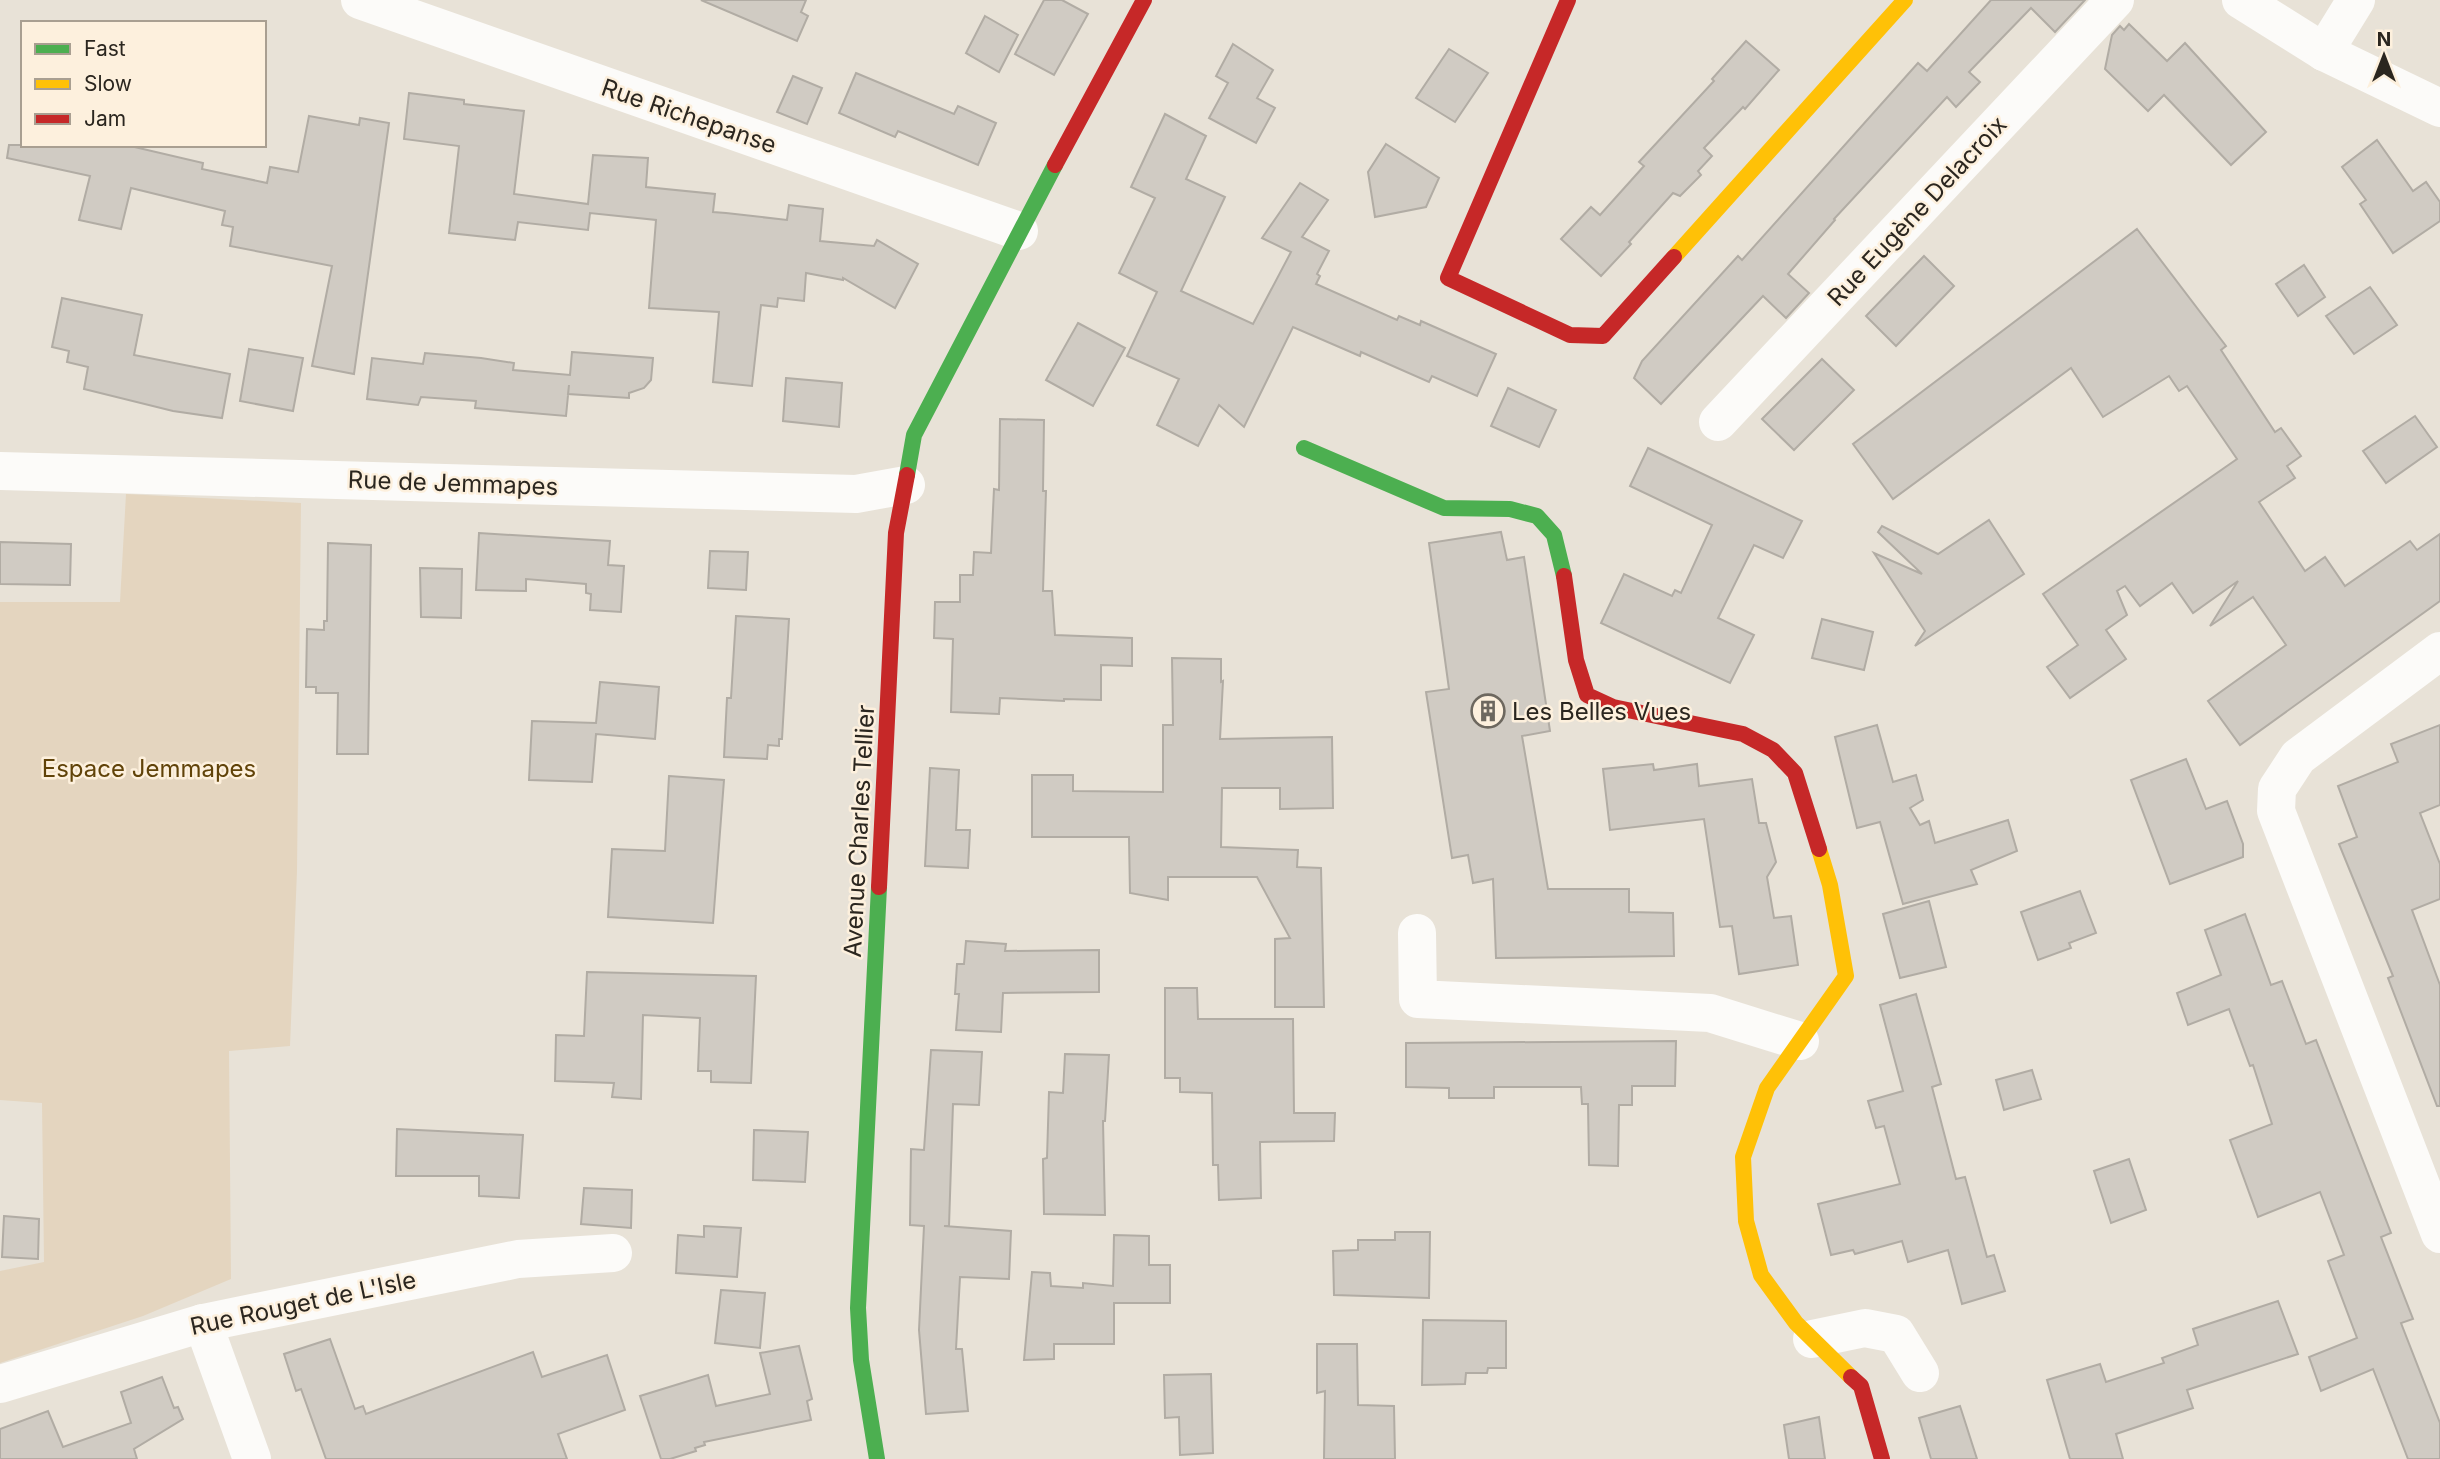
<svg xmlns="http://www.w3.org/2000/svg" width="2440" height="1459" font-family="Inter,sans-serif">
<style>
.green{fill:#e4d5bf}
.building{fill:#d0cbc3;stroke:#b1aca4;stroke-width:2}
.lines{fill:none;stroke-linecap:round;stroke-linejoin:round}
.street{stroke:#fcfbf9;stroke-width:38}
.fast{stroke:#4caf50;stroke-width:16}
.slow{stroke:#ffc107;stroke-width:16}
.jam{stroke:#c62828;stroke-width:16}
.labels{text-anchor:middle;dominant-baseline:central;stroke-width:5;stroke-linejoin:round;paint-order:stroke}
.street-label{font-size:24px;fill:#2b261f;stroke:#fdf0dd}
.poi-label{font-size:24px;fill:#2b261f;stroke:#fdf0dd;text-anchor:start}
.park-label{font-size:24px;fill:#614309;stroke:#fdf0dd}
</style>
<rect width="100%" height="100%" fill="#e8e2d7"/>
<!-- green -->
<path class="green" d="M126,494L301,503L297,871L290,1046L229,1051L231,1279L143,1316L0,1363V1271L44,1262L42,1103L0,1100V602H120Z"/>
<!-- building -->
<g class="building">
<path d="M701,0H806L801,12L808,16L797,41Z"/>
<path d="M1044,0H1062L1088,14L1054,75L1015,54Z"/>
<path d="M1991,0H2085L2055,32L2031,8L1969,72L1980,82L1956,107L1947,97L1834,219L1835,220L1788,274L1809,293L1786,318L1763,296L1661,404L1634,378L1642,361L1738,256L1742,260L1918,63L1927,71Z"/>
<path d="M985,16L1018,35L999,72L966,53Z"/>
<path d="M2129,24L2167,61L2185,43L2266,132L2231,165L2164,95L2148,111L2105,69L2112,35L2120,26L2124,30Z"/>
<path d="M1746,41L1779,70L1745,109L1743,107L1704,148L1712,156L1698,171L1701,175L1680,196L1673,193L1629,242L1631,244L1601,276L1561,239L1591,207L1600,215L1644,166L1639,162L1714,81L1712,79Z"/>
<path d="M1233,44L1273,70L1257,98L1275,108L1256,143L1209,118L1228,83L1216,76Z"/>
<path d="M1449,49L1488,73L1455,122L1416,98Z"/>
<path d="M856,73L954,114L958,106L996,123L978,165L898,131L895,137L839,113Z"/>
<path d="M793,76L822,88L807,124L777,112Z"/>
<path d="M409,93L464,100V104L524,111L514,194L588,204L593,155L648,158L646,187L715,194L713,212L726,213L787,220L789,205L823,209L820,241L874,246L877,240L918,264L895,308L843,278V280L806,273L804,301L778,298L777,307L761,305L752,386L713,382L719,312L649,308L656,220L590,213L588,230L518,222L515,240L449,233L459,146L404,139Z"/>
<path d="M1165,114L1206,136L1186,179L1225,197L1181,291L1253,324L1291,252L1262,238L1300,183L1328,200L1302,237L1329,251L1317,274L1320,276L1316,284L1397,320L1399,316L1420,325L1421,321L1496,354L1477,396L1432,376L1429,382L1361,352L1360,356L1293,327L1244,427L1219,405L1198,446L1157,425L1179,379L1127,356L1157,292L1119,273L1155,198L1131,187Z"/>
<path d="M309,116L359,125L360,118L389,123L354,374L312,366L332,266L230,246L233,227L222,225L225,211L131,188L121,229L79,220L90,176L7,158L9,145H126L203,163L202,169L267,183L270,167L298,172Z"/>
<path d="M2377,140L2413,191L2426,182L2440,202V221L2393,253L2360,204L2366,200L2342,167Z"/>
<path d="M1386,144L1439,178L1426,207L1375,217L1368,172Z"/>
<path d="M2137,229L2226,346L2221,350L2275,432L2281,428L2301,456L2287,466L2295,478L2259,502L2305,571L2325,557L2345,586L2410,541L2417,550L2440,534V601L2240,745L2208,701L2286,645L2253,597L2210,626L2238,581L2193,613L2172,583L2140,606L2125,586L2117,591L2127,615L2106,630L2126,659L2070,698L2047,667L2078,645L2043,594L2237,459L2187,386L2179,391L2169,376L2103,417L2071,368L1893,499L1853,444Z"/>
<path d="M1924,256L1954,286L1896,346L1866,316Z"/>
<path d="M2304,265L2325,297L2298,316L2276,284Z"/>
<path d="M2370,287L2397,325L2354,354L2326,316Z"/>
<path d="M62,298L142,315L134,355L230,374L222,418L173,411L84,389L88,367L67,362L69,351L52,347Z"/>
<path d="M1078,323L1125,348L1093,406L1046,380Z"/>
<path d="M249,349L303,358L293,411L240,401Z"/>
<path d="M572,352L653,358L651,380L644,388L629,393V398L568,394L569,385L566,416L475,408L476,401L421,397L418,405L367,399L372,358L423,364L425,353L481,358L514,363L513,370L570,375Z"/>
<path d="M1822,359L1854,390L1794,450L1762,419Z"/>
<path d="M786,378L842,383L839,427L783,421Z"/>
<path d="M1508,388L1556,410L1539,447L1491,426Z"/>
<path d="M2415,416L2437,447L2386,483L2363,451Z"/>
<path d="M1000,419L1044,420L1043,491H1046L1043,591H1052L1055,635L1132,638V666L1101,665V700L1064,699V701L1000,698L999,714L951,712L953,639L934,638L935,602H960V575H973L974,552L991,553L994,489L999,490Z"/>
<path d="M1648,448L1802,521L1783,558L1754,545L1718,618L1754,635L1730,683L1601,623L1624,574L1672,596L1675,590L1681,593L1712,525L1630,486Z"/>
<path d="M1989,520L2024,574L1915,646L1925,631L1874,553L1922,574L1878,532L1882,526L1938,554Z"/>
<path d="M1501,532L1507,560L1524,557L1550,731L1522,736L1548,889H1629V912L1673,913L1674,956L1496,958L1493,879L1473,883L1468,855L1452,858L1426,692L1449,689L1429,543Z"/>
<path d="M479,533L610,541L608,565L624,566L621,612L590,610L591,594L586,593V584L526,579V591L476,590Z"/>
<path d="M0,542L71,544L70,585L0,584Z"/>
<path d="M328,543L371,545L368,754H337L338,693H316V687H306L307,629L324,630V621H327Z"/>
<path d="M710,551L748,552L746,590L708,588Z"/>
<path d="M420,568L462,569L461,618L421,617Z"/>
<path d="M736,616L789,619L782,739H779V746L768,745L767,759L724,757L727,698H731Z"/>
<path d="M1822,619L1873,632L1864,670L1812,658Z"/>
<path d="M1172,658L1221,659V682L1223,681L1220,739L1332,737L1333,808L1280,809V788H1222L1221,847L1298,850L1297,867L1321,868L1324,1007H1275V939L1290,938L1257,877H1168V900L1130,893L1129,837H1032V775H1073V791L1163,792V725H1173Z"/>
<path d="M600,682L659,687L655,739L596,734L592,782L529,780L532,721L596,723Z"/>
<path d="M1877,725L1893,782L1916,775L1923,800L1910,808L1920,825L1929,821L1935,843L2008,820L2017,851L1971,870L1977,884L1903,904L1880,822L1857,828L1835,737Z"/>
<path d="M2440,725V805L2420,813L2440,864V899L2412,910L2440,985V1106H2437L2388,978L2393,976L2339,844L2357,837L2338,786L2398,762L2391,744Z"/>
<path d="M2186,759L2206,809L2227,801L2243,844V857L2170,884L2131,780Z"/>
<path d="M1653,764L1654,770L1697,764L1699,786L1752,779L1759,823H1766L1776,862L1767,877L1774,918L1791,916L1798,965L1739,974L1732,926L1720,927L1704,819L1610,830L1603,769Z"/>
<path d="M930,768L959,770L956,830H970L968,868L925,866Z"/>
<path d="M669,776L724,780L713,923L608,917L612,849L665,851Z"/>
<path d="M2080,891L2096,933L2069,943L2071,948L2038,960L2021,912Z"/>
<path d="M1929,901L1946,967L1900,978L1883,914Z"/>
<path d="M2245,914L2271,985L2282,981L2306,1044L2316,1040L2391,1233L2381,1237L2413,1319L2401,1323L2440,1423V1459H2408L2373,1369L2321,1391L2309,1357L2357,1338L2328,1261L2344,1255L2320,1192L2258,1217L2230,1140L2272,1124L2253,1065L2250,1066L2229,1009L2188,1025L2177,993L2221,975L2205,930Z"/>
<path d="M966,941L1006,944L1005,951L1099,950V992L1003,993L1001,1032L956,1030L959,994H955L957,964H964Z"/>
<path d="M587,972L756,976L751,1083L711,1082V1071H698L700,1018L643,1015L641,1099L612,1097L614,1083L555,1081L556,1035L584,1036Z"/>
<path d="M1165,988H1197L1198,1019H1293L1294,1113H1335L1334,1141L1260,1142L1261,1198L1219,1200L1218,1165H1213L1212,1093L1180,1092V1078H1165Z"/>
<path d="M1916,994L1941,1084L1932,1087L1956,1179L1965,1177L1987,1257L1994,1255L2005,1291L1962,1304L1948,1250L1908,1262L1902,1241L1855,1254L1853,1250L1831,1255L1818,1204L1900,1184L1884,1126L1876,1128L1868,1101L1903,1091L1880,1005Z"/>
<path d="M1676,1041L1675,1086H1632V1105H1619L1618,1166L1589,1165L1588,1104H1582L1581,1087H1494V1098H1449V1088L1406,1087V1043Z"/>
<path d="M931,1050L982,1052L979,1105L953,1104L949,1226H944L1011,1231L1009,1279L960,1277L956,1349H962L968,1411L926,1414L919,1330L924,1226L910,1225L911,1149L924,1150Z"/>
<path d="M1065,1054L1109,1055L1105,1121H1103L1105,1215L1044,1214L1043,1159L1047,1158L1049,1092L1063,1093Z"/>
<path d="M2032,1070L2041,1099L2004,1110L1996,1080Z"/>
<path d="M397,1129L523,1135L519,1198L479,1196V1176H396Z"/>
<path d="M754,1130L808,1132L805,1182L753,1180Z"/>
<path d="M2129,1159L2146,1210L2111,1223L2094,1171Z"/>
<path d="M584,1188L632,1190L631,1228L581,1224Z"/>
<path d="M4,1216L39,1219L38,1259L2,1257Z"/>
<path d="M704,1226L741,1228L737,1277L676,1273L678,1235L704,1237Z"/>
<path d="M1395,1232H1430L1429,1298L1334,1295L1333,1251L1358,1250V1240H1395Z"/>
<path d="M1114,1235L1149,1236V1265H1170V1303H1114V1344H1054V1359L1024,1360L1032,1272L1050,1273L1051,1286L1083,1288V1283L1113,1286Z"/>
<path d="M721,1290L765,1293L760,1348L715,1343Z"/>
<path d="M2278,1301L2298,1354L2187,1390L2193,1408L2116,1434L2123,1459H2070L2047,1380L2100,1364L2106,1382L2164,1363L2162,1358L2198,1345L2193,1329Z"/>
<path d="M1423,1320L1506,1321V1368H1488L1487,1373H1466L1465,1384L1422,1385Z"/>
<path d="M330,1339L355,1409L363,1406L366,1414L533,1352L542,1377L607,1355L625,1410L558,1434L567,1459H326L301,1389L296,1391L284,1354Z"/>
<path d="M1317,1344H1357L1358,1405L1394,1406L1395,1459H1324L1325,1391L1317,1393Z"/>
<path d="M799,1346L812,1399L807,1401L811,1420L704,1442L705,1445L695,1448L696,1451L670,1459H661L640,1396L708,1375L716,1406L770,1394L760,1353Z"/>
<path d="M1211,1374L1213,1453L1180,1455L1179,1417L1165,1418L1164,1375Z"/>
<path d="M162,1377L174,1408L178,1407L183,1419L134,1449L137,1459H0V1429L48,1411L63,1447L131,1423L121,1392Z"/>
<path d="M1960,1406L1977,1459H1931L1919,1418Z"/>
<path d="M1819,1417L1825,1459H1789L1784,1425Z"/>
</g>
<g class="lines">
<!-- street -->
<g class="street">
<path d="M360,0L1019,231"/>
<path d="M2241,0L2324,52L2440,108"/>
<path d="M2324,52L2356,0"/>
<path d="M1718,422L2115,0"/>
<path d="M0,471L856,494L906,485"/>
<path d="M2440,651L2298,757L2277,789L2276,811L2440,1234"/>
<path d="M1417,933L1418,999L1710,1013L1800,1041"/>
<path d="M203,1323L252,1459"/>
<path d="M1812,1339L1865,1328L1896,1334L1920,1373"/>
<path d="M0,1384L203,1323L518,1259L613,1253"/>
</g>
<!-- fast -->
<g class="fast">
<path d="M1304,448L1444,508L1510,509L1537,516L1554,535L1564,576"/>
<path d="M907,475L914,435L1055,165"/>
<path d="M877,1459L861,1360L858,1308L879,887"/>
</g>
<!-- slow -->
<g class="slow">
<path d="M1674,257L1905,0"/>
<path d="M1819,849L1830,885L1846,976L1767,1088L1743,1157L1746,1221L1761,1275L1796,1323L1851,1377"/>
</g>
<!-- jam -->
<g class="jam">
<path d="M1568,0L1448,278L1570,335L1603,336L1674,257"/>
<path d="M1055,165L1144,0"/>
<path d="M1564,576L1576,660L1587,695L1613,707L1743,734L1773,750L1795,773L1819,849"/>
<path d="M879,887L896,533L907,475"/>
<path d="M1851,1377L1861,1386L1882,1459"/>
</g>
</g>
<!-- icons -->
<defs>
<symbol id="building-ring" viewBox="-11 -11 22 22"><circle r="9.5" fill="#fdf0dd" stroke="#6d685f" stroke-width="1.5"/><path d="M-4-6H4V6H1V3H-1V6H-4ZM-2.5-4.3h1.7v1.8h-1.7ZM.8-4.3h1.7v1.8H.8ZM-2.5-1h1.7V.8h-1.7ZM.8-1h1.7V.8H.8Z" fill="#6d685f"/></symbol>
</defs>
<g fill-rule="evenodd">
<use href="#building-ring" x="1469" y="692" width="38" height="38"/>
</g>
<g class="labels">
<!-- street labels -->
<g class="street-label">
<text transform="translate(689 116) rotate(19)">Rue Richepanse</text>
<text transform="translate(1917 211) rotate(-47)">Rue Eugène Delacroix</text>
<text transform="translate(453 483) rotate(2)">Rue de Jemmapes</text>
<text transform="translate(859 831) rotate(-87)">Avenue Charles Tellier</text>
<text transform="translate(303 1303) rotate(-12)">Rue Rouget de L'Isle</text>
</g>
<!-- poi labels -->
<g class="poi-label">
<text x="1512" y="711">Les Belles Vues</text>
</g>
<!-- park labels -->
<g class="park-label">
<text x="149" y="768">Espace Jemmapes</text>
</g>
</g>
<!-- legend -->
<rect x="21" y="21" width="245" height="126" fill="#fdf0dd" stroke="#a99f91" stroke-width="2"/>
<rect x="35" y="44" width="35" height="10" fill="#4caf50" stroke="#a99f91" stroke-width="2"/>
<text x="84" y="56" font-size="21" fill="#2b261f">Fast</text>
<rect x="35" y="79" width="35" height="10" fill="#ffc107" stroke="#a99f91" stroke-width="2"/>
<text x="84" y="91" font-size="21" fill="#2b261f">Slow</text>
<rect x="35" y="114" width="35" height="10" fill="#c62828" stroke="#a99f91" stroke-width="2"/>
<text x="84" y="126" font-size="21" fill="#2b261f">Jam</text>
<!-- north arrow -->
<g transform="translate(2384 56)" stroke="#fdf0dd" stroke-width="5" paint-order="stroke">
<path d="M0-5L12 26L0 18L-12 26Z" fill="#2b261f"/>
<text y="-10" font-size="19" font-weight="bold" text-anchor="middle" fill="#2b261f">N</text>
</g>
</svg>
